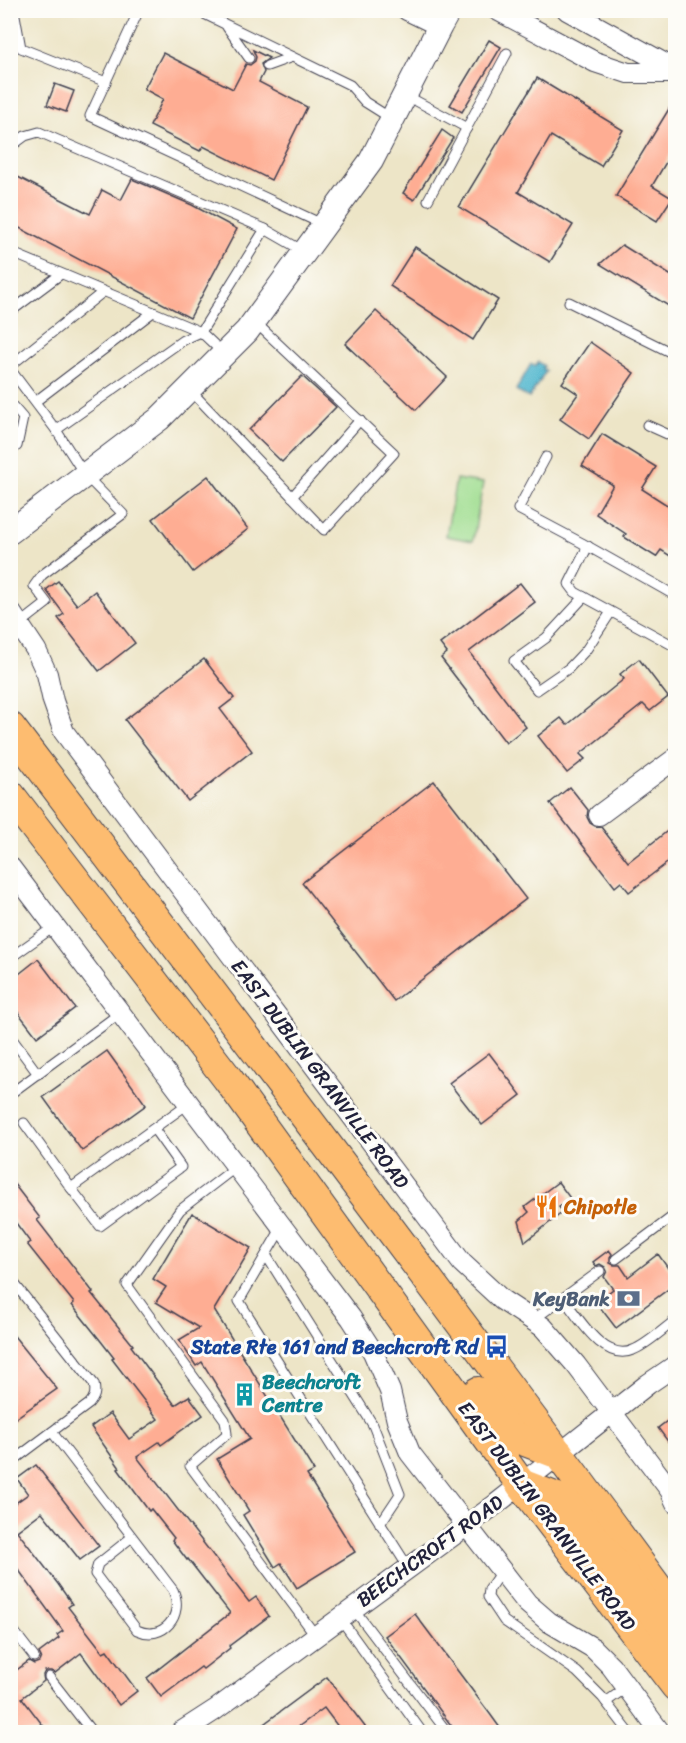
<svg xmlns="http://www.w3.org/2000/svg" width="686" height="1743" font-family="Sriracha,sans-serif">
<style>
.green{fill:#a1de92;stroke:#628066;stroke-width:1.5}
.water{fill:#4eb5cd;stroke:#386c84;stroke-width:1.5}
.building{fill:#fead93}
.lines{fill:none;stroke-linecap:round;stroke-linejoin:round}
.service-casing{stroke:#403f50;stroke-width:11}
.minor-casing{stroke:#403f50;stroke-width:22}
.tertiary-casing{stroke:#403f50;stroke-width:26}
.primary-casing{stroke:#403f50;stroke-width:32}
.service{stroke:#fff;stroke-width:9}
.minor{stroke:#fff;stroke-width:20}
.tertiary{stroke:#fff;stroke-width:24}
.primary{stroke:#fdbc6f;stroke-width:30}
.labels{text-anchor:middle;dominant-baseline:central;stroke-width:6;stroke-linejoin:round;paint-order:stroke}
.street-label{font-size:20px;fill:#22223b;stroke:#fdfcf7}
.food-label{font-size:20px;font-weight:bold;fill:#c56008;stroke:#fdfcf7;text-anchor:start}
.service-label{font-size:20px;font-weight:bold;fill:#4e5e75;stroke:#fdfcf7;text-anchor:end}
.transit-label{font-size:20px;font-weight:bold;fill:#164399;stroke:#fdfcf7;text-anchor:end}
.culture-label{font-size:20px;font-weight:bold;fill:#0d838f;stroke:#fdfcf7;text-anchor:start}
</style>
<rect width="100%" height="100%" fill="#fdfcf7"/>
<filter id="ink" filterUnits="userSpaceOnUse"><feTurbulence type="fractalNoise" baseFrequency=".0167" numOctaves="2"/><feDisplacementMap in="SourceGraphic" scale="12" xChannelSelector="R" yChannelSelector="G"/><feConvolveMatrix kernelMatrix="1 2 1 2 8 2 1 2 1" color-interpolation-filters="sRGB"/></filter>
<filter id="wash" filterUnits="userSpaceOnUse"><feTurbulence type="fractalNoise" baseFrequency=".008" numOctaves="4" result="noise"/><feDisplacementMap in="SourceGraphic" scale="24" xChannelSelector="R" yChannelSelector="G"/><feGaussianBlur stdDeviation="1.35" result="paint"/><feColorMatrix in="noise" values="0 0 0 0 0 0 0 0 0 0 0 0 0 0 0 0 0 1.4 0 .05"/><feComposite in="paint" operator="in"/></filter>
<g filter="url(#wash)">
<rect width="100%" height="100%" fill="#ede5c7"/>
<!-- green -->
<path class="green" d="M456,479L483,483L473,541L446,536Z"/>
<!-- water -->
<path class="water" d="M538,362L544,366L542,369L546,371L529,398L516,390L531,364L535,366Z"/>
<g id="blocks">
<!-- building -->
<g class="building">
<path d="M489,40L501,47L462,112L450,105Z"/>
<path d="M253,50L269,58L261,64L264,72L259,82L307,107L271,180L203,146L200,151L150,126L163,99L144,89L163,53L233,89L246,64L250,65L255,61L256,57Z"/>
<path d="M537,78L623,130L601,166L551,136L518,192L573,225L550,262L459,207Z"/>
<path d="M55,84L74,91L66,112L47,105Z"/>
<path d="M675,99V147L652,186L672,198L657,221L616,196Z"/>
<path d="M442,130L453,138L414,200L403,193Z"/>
<path d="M10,173L90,214L102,190L121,200L132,179L192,205L237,229L190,318L10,223Z"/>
<path d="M622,245L675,278V310L600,264Z"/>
<path d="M415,247L498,300L473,340L390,286Z"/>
<path d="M376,311L447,377L416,410L345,344Z"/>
<path d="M590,342L634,373L589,439L560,419L578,394L562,383Z"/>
<path d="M302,376L336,407L282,462L249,430Z"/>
<path d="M602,434L656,467L642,489L675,510V559L661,550L656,557L624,537L626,534L596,514L613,485L582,466Z"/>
<path d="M208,476L248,529L193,572L153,519Z"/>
<path d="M58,581L77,605L95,591L135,643L99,671L58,618L64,614L46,590Z"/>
<path d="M520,583L535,602L469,652L526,727L506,743L441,658L447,653L440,644Z"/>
<path d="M204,659L234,698L220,709L252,751L188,801L125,720Z"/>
<path d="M639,659L668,697L650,711L643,704L580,754L585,759L567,773L538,736L561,718L567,725L624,679L620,674Z"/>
<path d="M434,781L526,899L394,1001L302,883Z"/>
<path d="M570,787L588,810L587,817L590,823L595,826L601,827L628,862L675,825V857L629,892L621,882L615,887L550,803Z"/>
<path d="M38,959L75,1008L37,1037L10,1002V981Z"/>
<path d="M107,1051L146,1105L82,1151L43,1097Z"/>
<path d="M489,1053L521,1095L482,1125L449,1083Z"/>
<path d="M10,1179L40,1218L37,1220L93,1292L91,1293L133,1345L131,1346L175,1405L189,1396L203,1415L161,1445L159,1442L137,1457L249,1602L256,1597L269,1616L229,1646L230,1648L203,1669L201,1667L161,1697L147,1678L230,1613L188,1559L187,1560L172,1540L174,1538L151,1509L149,1511L118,1469L120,1468L91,1427L110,1413L129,1439L158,1419L112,1359L114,1358L100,1340L72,1305L74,1303L27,1244L30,1242L10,1215Z"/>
<path d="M558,1182L570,1198L559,1207L563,1212L525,1242L519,1221L529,1212L525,1207Z"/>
<path d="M192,1213L251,1248L214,1310L314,1471L307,1475L355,1552L297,1588L281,1563L275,1567L243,1515L249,1511L217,1459L250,1439L202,1362L196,1366L179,1340L199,1328L156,1302L166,1287L153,1279Z"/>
<path d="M609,1250L612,1254L610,1257V1263L614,1265H620L628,1277L658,1254L675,1278V1284L616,1328L596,1302L613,1289L604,1277L607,1271L605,1267L600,1264L596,1266L593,1262Z"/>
<path d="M10,1331L57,1389L10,1422Z"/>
<path d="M675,1415V1451L658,1428Z"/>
<path d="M36,1465L99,1546L80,1560L42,1512L17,1531L58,1584L72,1604L68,1607L103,1652L107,1650L137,1691L119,1705L81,1653L55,1673L51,1671H45L43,1675L44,1681L22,1698L48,1732H18L10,1723V1675L29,1661L34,1664L39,1662L41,1657L39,1653L59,1638L57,1635L63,1631L10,1558V1507L28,1494L17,1479Z"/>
<path d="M415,1614L490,1714L503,1732H456L385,1636Z"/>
<path d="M327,1677L369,1732H342L324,1708L291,1732H253Z"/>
</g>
</g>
</g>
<g filter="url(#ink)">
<use href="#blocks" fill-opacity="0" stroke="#403f50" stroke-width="1.5"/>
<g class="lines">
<defs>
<g id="service">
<path d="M14,10L21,48L106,82"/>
<path d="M139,10L90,116L322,224"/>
<path d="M196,10L350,85L365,102L392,119"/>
<path d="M227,27L249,58"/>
<path d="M267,66L292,57"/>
<path d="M407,96L467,128"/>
<path d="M10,147L25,136L39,132L265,229L305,252"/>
<path d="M428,200L507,53"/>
<path d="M10,252L201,332L224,354"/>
<path d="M569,302L676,355"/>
<path d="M10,312L61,274"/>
<path d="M10,366L103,292"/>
<path d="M10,369L56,430"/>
<path d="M189,389L324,530L394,453L255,322"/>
<path d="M36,401L153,312"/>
<path d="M10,403L23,418L17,446L10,451"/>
<path d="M647,425L676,438"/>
<path d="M546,457L518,509L582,543L676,596"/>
<path d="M292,497L360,420"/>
<path d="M588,546L569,584L575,592L676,647"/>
<path d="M584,597L546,638L514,661L537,690L569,668L586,650L611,612"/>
<path d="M20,624L47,603L34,586L42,575L123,514L85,475L56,430L183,340L201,332L265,229"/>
<path d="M10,958L55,926"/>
<path d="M10,1036L38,1074"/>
<path d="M10,1094L120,1013"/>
<path d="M24,1123L71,1188L189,1103"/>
<path d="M236,1167L180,1210L127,1285L225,1420L227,1434L190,1466L316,1636"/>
<path d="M71,1188L100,1226L181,1167L154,1129"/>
<path d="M282,1227L239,1301L408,1567"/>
<path d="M266,1255L373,1425L400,1494L380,1524"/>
<path d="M616,1259L676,1214"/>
<path d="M10,1278L94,1384C96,1393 95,1397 89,1404L10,1463"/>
<path d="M563,1298C579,1318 604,1363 633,1350C647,1345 664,1328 676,1320"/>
<path d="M533,1320L600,1271"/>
<path d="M52,1432L173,1590C185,1615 163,1642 137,1630L95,1574L98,1564L132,1537"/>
<path d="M502,1570L489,1589L488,1597L504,1621L577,1672L602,1697L629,1732"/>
<path d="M353,1608L447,1732"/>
<path d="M340,1618L422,1732"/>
<path d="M10,1626L34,1657"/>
<path d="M49,1677L92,1732"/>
<path d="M606,1702L627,1687"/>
</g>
<g id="minor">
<path d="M407,10L440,26"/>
<path d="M497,10L595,62L628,73H676"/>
<path d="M567,10L676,70"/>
<path d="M10,611L36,650L47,674L53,701L64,732L462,1263L502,1300L543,1327L576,1365L670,1490L676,1503"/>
<path d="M599,815L676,758"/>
<path d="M10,867L351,1318L373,1352L390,1391L397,1421L410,1453L527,1603L549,1622L593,1648L611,1666L660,1732"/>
<path d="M181,1732L215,1710L496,1504L648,1384L676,1365"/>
</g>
<path id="tertiary" d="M10,532L159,419L247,331L371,161L440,26L449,10"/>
<g id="primary">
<path d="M10,727C234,1021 457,1315 676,1613"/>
<path d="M10,795L228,1079L521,1484L676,1686"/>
<path d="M478,1392L512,1436L559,1454"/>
<path d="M521,1484L565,1501L676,1641"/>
</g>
</defs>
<!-- service casing -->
<use href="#service" class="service-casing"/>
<!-- minor casing -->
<use href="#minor" class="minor-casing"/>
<!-- tertiary casing -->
<use href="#tertiary" class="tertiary-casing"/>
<!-- primary casing -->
<use href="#primary" class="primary-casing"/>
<!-- service -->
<use href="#service" class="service"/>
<!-- minor -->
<use href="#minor" class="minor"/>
<!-- tertiary -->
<use href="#tertiary" class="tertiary"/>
<!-- primary -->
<use href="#primary" class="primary"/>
</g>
</g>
<!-- icons -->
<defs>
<symbol id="restaurant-bare" viewBox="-9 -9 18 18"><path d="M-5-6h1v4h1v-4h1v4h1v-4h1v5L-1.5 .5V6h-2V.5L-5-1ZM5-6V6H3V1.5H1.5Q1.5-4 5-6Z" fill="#e8710a" stroke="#fdfcf7" stroke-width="2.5" paint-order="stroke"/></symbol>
<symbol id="bank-bare" viewBox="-9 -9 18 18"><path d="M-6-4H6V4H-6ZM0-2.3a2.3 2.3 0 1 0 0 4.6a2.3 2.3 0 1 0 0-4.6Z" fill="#5c6f8a" stroke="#fdfcf7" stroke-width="2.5" paint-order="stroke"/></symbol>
<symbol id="bus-bare" viewBox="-9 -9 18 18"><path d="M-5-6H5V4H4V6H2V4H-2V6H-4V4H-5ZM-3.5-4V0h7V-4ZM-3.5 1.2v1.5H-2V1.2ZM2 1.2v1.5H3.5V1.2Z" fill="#1a4fb4" stroke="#fdfcf7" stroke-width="2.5" paint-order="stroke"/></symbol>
<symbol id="building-bare" viewBox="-9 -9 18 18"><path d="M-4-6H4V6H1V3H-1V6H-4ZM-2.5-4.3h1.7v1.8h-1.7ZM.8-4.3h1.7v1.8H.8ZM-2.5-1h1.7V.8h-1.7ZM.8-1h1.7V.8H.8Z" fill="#0f9aa8" stroke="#fdfcf7" stroke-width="2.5" paint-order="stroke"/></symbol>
</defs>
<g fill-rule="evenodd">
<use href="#restaurant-bare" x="530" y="1190" width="33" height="33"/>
<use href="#bank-bare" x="612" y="1282" width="33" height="33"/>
<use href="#bus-bare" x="480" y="1330" width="33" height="33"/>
<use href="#building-bare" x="228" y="1378" width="33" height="33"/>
</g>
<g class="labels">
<!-- street labels -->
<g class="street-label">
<text transform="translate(320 1074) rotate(53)">EAST DUBLIN GRANVILLE ROAD</text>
<text transform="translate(547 1516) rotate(53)">EAST DUBLIN GRANVILLE ROAD</text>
<text transform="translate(430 1551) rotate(-36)">BEECHCROFT ROAD</text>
</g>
<!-- food labels -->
<g class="food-label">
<text x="564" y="1207">Chipotle</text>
</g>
<!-- service labels -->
<g class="service-label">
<text x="610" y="1299">KeyBank</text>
</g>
<!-- transit labels -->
<g class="transit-label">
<text x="478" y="1347">State Rte 161 and Beechcroft Rd</text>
</g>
<!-- culture labels -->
<g class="culture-label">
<text x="262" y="1382">Beechcroft<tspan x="262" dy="23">Centre</tspan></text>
</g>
</g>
<!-- margin -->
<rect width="686" height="1743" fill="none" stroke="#fdfcf7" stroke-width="36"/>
</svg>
